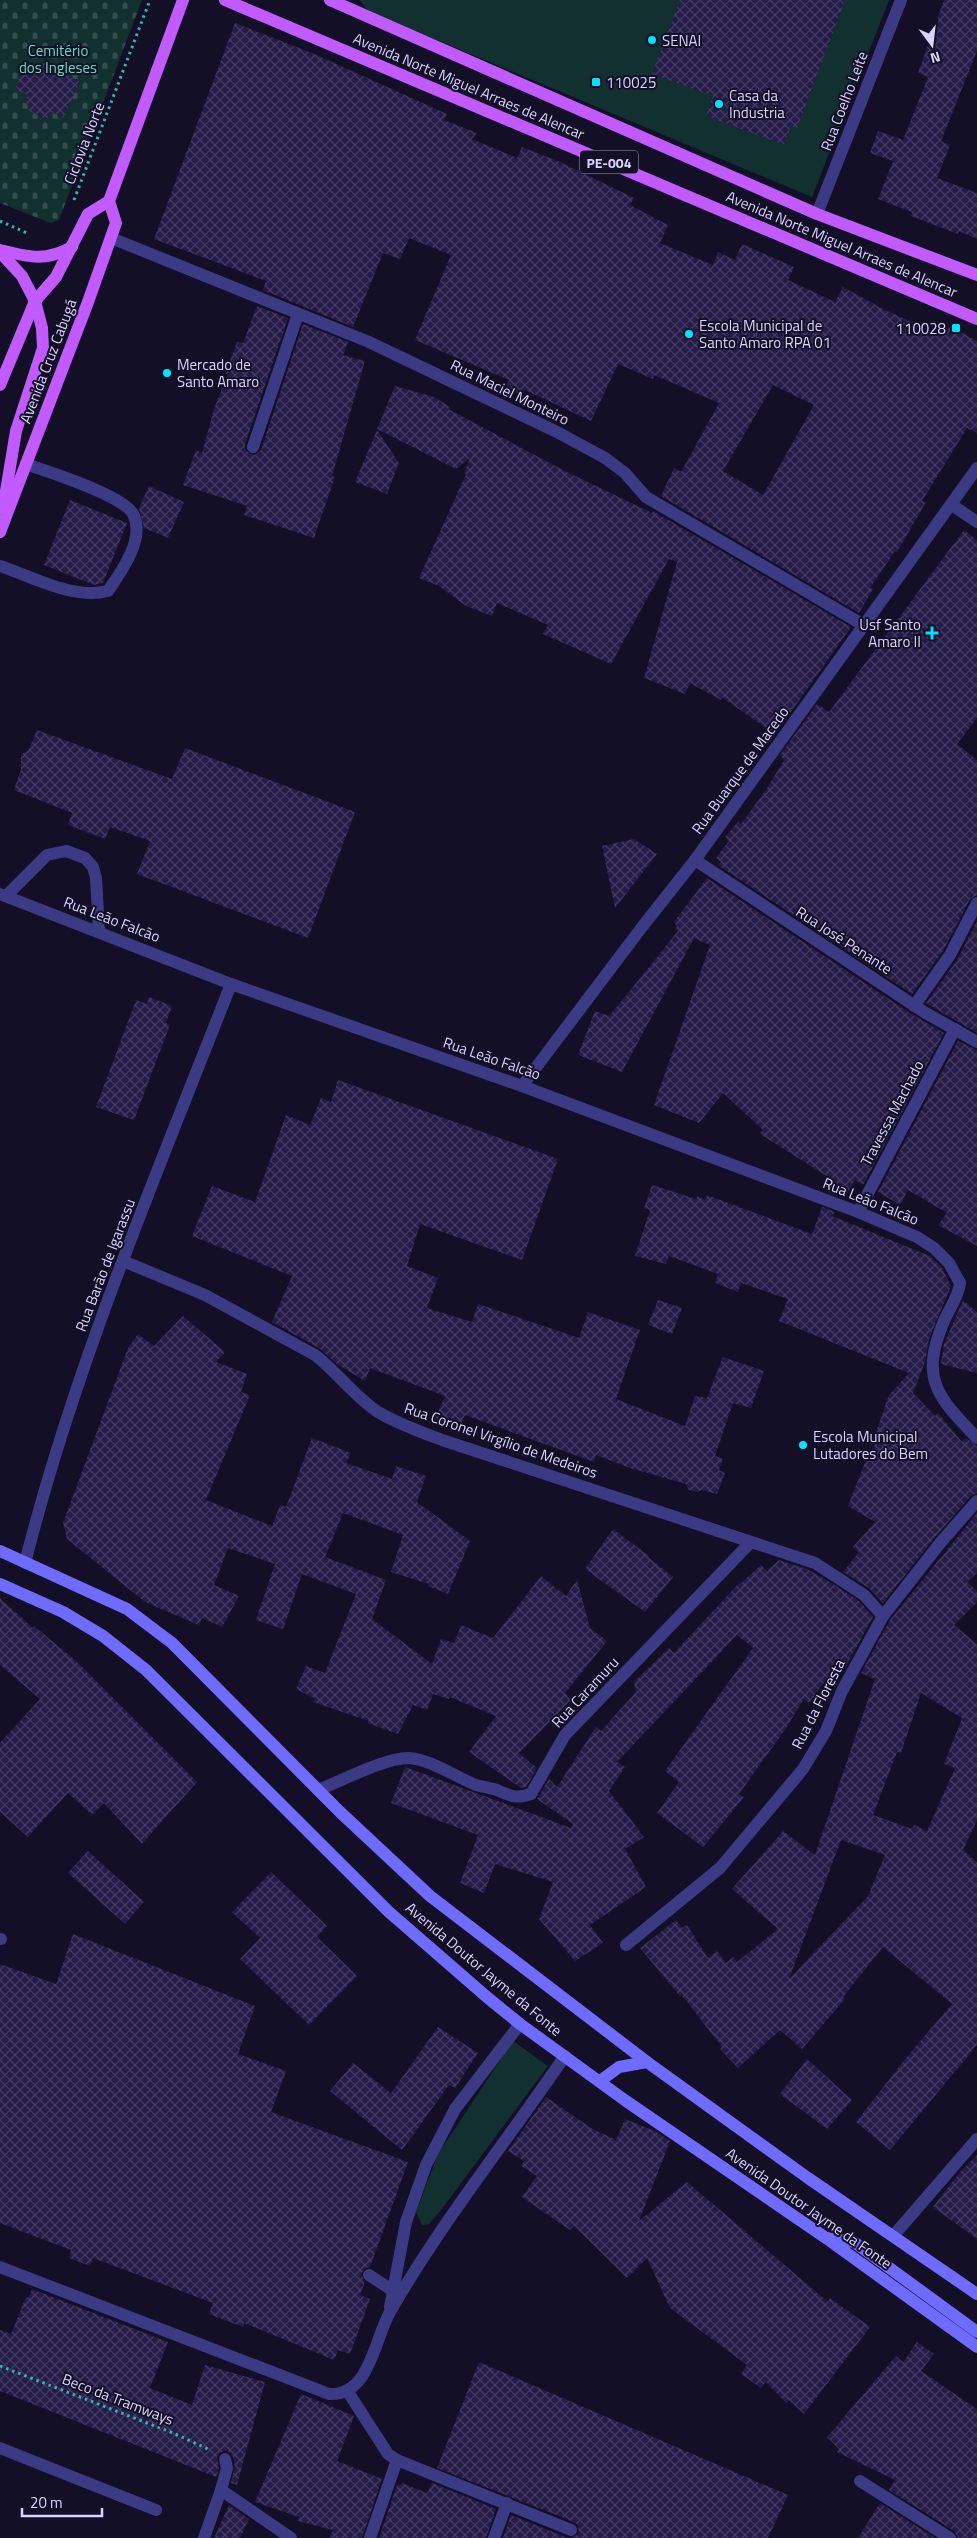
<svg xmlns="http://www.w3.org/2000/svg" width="977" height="2538" font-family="'Titillium Web',sans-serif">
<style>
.green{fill:#12302f}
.cemetery{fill:url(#cemetery-stones)}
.building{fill:url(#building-cross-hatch);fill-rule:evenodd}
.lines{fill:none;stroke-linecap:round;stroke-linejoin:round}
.path{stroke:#2fb8b0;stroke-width:3;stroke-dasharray:2.5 4;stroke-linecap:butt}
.lane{stroke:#3d3a85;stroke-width:12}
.street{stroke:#3d3a85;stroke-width:12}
.secondary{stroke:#6f6bff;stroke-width:12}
.primary{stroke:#c25bff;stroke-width:12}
.poi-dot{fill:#00e5ff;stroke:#130f26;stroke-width:2}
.labels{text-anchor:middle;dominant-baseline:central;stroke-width:4;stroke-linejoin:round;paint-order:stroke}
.shield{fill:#130f26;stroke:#9e99be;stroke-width:1}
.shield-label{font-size:14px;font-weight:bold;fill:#d9d4ff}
.poi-label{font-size:15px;fill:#d9d4ff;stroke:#130f26;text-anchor:start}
.park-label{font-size:15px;fill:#5fe0c0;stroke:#130f26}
.street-label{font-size:15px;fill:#d9d4ff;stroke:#130f26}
</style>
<defs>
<pattern id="cemetery-stones" width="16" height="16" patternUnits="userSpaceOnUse" patternTransform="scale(1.25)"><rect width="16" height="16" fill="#12302f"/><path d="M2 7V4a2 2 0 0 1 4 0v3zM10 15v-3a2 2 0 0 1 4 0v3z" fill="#344d4e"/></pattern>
<pattern id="building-cross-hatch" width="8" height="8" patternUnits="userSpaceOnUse" patternTransform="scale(1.25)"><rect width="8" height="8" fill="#241b47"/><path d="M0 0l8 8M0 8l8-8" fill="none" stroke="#433b63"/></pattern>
</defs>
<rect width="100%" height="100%" fill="#130f26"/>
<!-- green -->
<g class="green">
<path d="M360,0H889L812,197L368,11Z"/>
<path d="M513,2041L548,2066L441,2210L429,2224L422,2225L416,2212L438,2154Z"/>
</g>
<!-- cemetery -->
<path class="cemetery" d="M0,0H142L59,220L51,223L0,203Z"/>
<!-- building -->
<g class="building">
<path d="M680,0H845L797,128L791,126L784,145L706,116L713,96L652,74Z"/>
<path d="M944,0H977V51L941,141L950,145L937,178L977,193V239L959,231L958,234L911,216L912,212L878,199L893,161L870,153L878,131L903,140L928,77L918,73Z"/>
<path d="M235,23L312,53L447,114L444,120L477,133L472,139L517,158L522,147L560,162L634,198L630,205L668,225L660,243L713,265L718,252L735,260L742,244L794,267L788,280L835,302L843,287L885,310L943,336L950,326L977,341V433L967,428L922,501L926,502L897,552L895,551L870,588L873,589L859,613L661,496L674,468L681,472L719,403L654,375L653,379L618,364L591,421L525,390L521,395L506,387L509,380L415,340L451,255L409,238L400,259L383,253L353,327L263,290L266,281L154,239ZM773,385L814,405L763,495L723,471Z"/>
<path d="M41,64L80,82L63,118L51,112L47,119L29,111L31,106L24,103L28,95L15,89L25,67L37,73Z"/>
<path d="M257,306L288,318L245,444V449L250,454L255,455L261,450L303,324L348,342L343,355L365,361L332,476L335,477L314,538L244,515L247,506L183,485L196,450L202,453L214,409L228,374L225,373L237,342L243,343Z"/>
<path d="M395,386L434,397L450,407L448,409L565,471L652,513L653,511L851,627L769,743L766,740L773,733L722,697L721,700L690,683L685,694L644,678L677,562L669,559L611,664L543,634L548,625L497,603L492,616L466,606L439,586L419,578L466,474L464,473L470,458L456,469L377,429Z"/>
<path d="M377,430L399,463L387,494L355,482Z"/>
<path d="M149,486L184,502L168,538L144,528L139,508Z"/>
<path d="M70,500L127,523L103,583L94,585L44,565Z"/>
<path d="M964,530L977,540V718L957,744L977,760V895L970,899L943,951L912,994L718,865L721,862L716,858L729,841L725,837L738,822L741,824L766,790L784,760L780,755L817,704L829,712Z"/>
<path d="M37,730L172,779L185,748L355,812L308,938L137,874L150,841L110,827L105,839L68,825L72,813L14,790L21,769V755L29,749Z"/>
<path d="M634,839L657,854L615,908L602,846Z"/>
<path d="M707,878L910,1013L944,1033L863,1185L855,1180L844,1198L828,1192L833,1180L760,1134L763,1130L723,1093L699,1123L654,1105L710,945L694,938L622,1072L578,1055L595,1011L609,1016L629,992L678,931L675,929L677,926L674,922Z"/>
<path d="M977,921V1033L926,1003L957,960Z"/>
<path d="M149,997L172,1006L166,1023L170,1025L134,1120L96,1107L136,1000L147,1004Z"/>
<path d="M958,1041L977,1050V1246L938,1225L947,1213L908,1190L900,1205L878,1192Z"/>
<path d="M338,1080L558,1159L522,1260L420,1224L407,1266L438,1278L427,1308L472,1322L478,1304L579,1338L588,1312L640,1330L616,1399L685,1426L695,1396L707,1398L723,1357L764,1371L751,1408L733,1403L715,1456L723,1459L719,1470L725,1473L717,1494L701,1490L697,1492L689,1490L686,1484L630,1468L596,1455L594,1462L465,1415L459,1429L435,1419L445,1396L370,1368L365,1381L337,1364L319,1348L272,1322L292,1276L192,1236L212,1186L255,1202L286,1115L310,1125L321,1098L331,1102Z"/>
<path d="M652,1185L696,1199L697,1196L705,1200L707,1195L812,1234L822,1207L835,1212L832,1216L930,1256L942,1268L951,1286L929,1339L925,1362L913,1393L935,1416L938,1413L962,1442L966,1438L977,1446V1493L971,1496L935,1537L883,1603L869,1588L843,1572L859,1552L853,1547L875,1522L848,1506L866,1460L878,1440L875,1435L889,1395L909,1373L779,1321L788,1299L741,1283L738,1292L715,1283L718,1274L669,1256L666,1264L635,1256L650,1210L644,1208Z"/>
<path d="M658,1300L682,1308L672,1334L648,1325Z"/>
<path d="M963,1300L977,1312V1373L941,1364L944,1344Z"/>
<path d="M183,1316L225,1352L216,1362L247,1374L241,1392L250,1395L206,1500L272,1526L280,1505L286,1507L312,1438L351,1453L346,1463L392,1479L396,1466L426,1476L417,1502L470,1541L448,1594L428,1586L429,1584L391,1572L403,1535L343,1513L325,1557L386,1580L372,1619L432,1664L441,1639L454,1643L461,1625L493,1638L541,1576L566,1596L577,1580L590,1628L607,1641L565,1693L571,1700L519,1753L537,1768L526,1787L521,1788L469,1752L496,1716L450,1697L449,1699L433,1694L427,1710L413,1705L398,1734L368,1723L369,1721L313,1702L314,1698L296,1689L306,1666L325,1673L356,1594L302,1574L283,1629L256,1620L275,1564L228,1548L214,1585L239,1596L222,1627L202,1618L199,1625L145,1602L67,1539L63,1523L128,1348L138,1334L154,1346Z"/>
<path d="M977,1513V1573L967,1582L977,1591V1602L954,1625L977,1644V1820L963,1850L977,1862V2045L890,2150L856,2122L906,2058L952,2004L883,1947L843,1997L845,1999L802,2049L780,2030L738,2068L720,2049L722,2047L681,1994L680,1996L640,1948L676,1920L682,1928L687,1925L708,1958L717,1951L726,1963L733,1957L737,1962L778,1929L732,1889L783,1831L815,1855L875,1679L861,1673L890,1620ZM921,1693L962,1718L944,1764L955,1768L927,1831L914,1825L912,1829L873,1815L897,1752L901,1753ZM841,1840L885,1855L868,1896L789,1979Z"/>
<path d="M613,1529L649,1556L648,1557L673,1577L645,1612L585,1569Z"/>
<path d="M779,1560L807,1569L833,1584L859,1601L873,1617L846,1666L838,1663L809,1703L804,1699L784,1731L739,1794L744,1797L703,1847L657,1813L679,1782L665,1771L753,1648L737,1635L617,1762L625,1767L609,1791L644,1837L625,1849L646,1887L590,1925L603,1943L575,1961L539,1919L553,1882L495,1864L484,1893L460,1883L478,1835L391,1803L405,1767L571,1828L573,1824L537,1799L549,1779L557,1787L596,1727L601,1731L636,1692L634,1682L669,1648L674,1653L740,1582L741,1583L761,1565L767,1571Z"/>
<path d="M0,1598L33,1628L34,1626L75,1660L197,1782L142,1844L104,1803L92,1815L68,1793L28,1837L0,1812V1743L40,1699L0,1665Z"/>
<path d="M88,1851L144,1902L125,1924L68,1873Z"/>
<path d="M271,1872L327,1926L317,1937L357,1976L309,2025L240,1959L260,1938L232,1912Z"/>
<path d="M73,1934L255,2006L238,2054L286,2071L271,2112L408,2162L370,2267L365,2268L361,2274L365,2282L360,2295L370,2299L350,2354L338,2350L334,2360L244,2323L243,2327L209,2314L213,2303L93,2258L90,2266L69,2258L71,2250L0,2223V1964L56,1984Z"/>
<path d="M438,2027L478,2053L455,2088L449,2085L402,2150L330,2091L353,2063L391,2093Z"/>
<path d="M807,2059L852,2100L827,2129L780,2094Z"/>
<path d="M546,2097L591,2128L616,2140L625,2119L657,2132L670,2141L639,2221L687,2182L828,2302L830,2298L870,2327L804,2414L789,2400L786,2403L766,2382L761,2388L741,2374L747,2365L670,2308L647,2258L627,2278L574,2226L570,2230L522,2197L537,2176L521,2166L524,2161L508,2151Z"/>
<path d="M977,2155V2239L933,2207L960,2172Z"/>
<path d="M32,2289L168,2342L150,2388L192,2405L205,2365L265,2382L237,2485L231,2483L235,2466L233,2457L228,2451H223L217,2456L219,2468L216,2477L0,2391V2330L11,2334L26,2297L28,2298Z"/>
<path d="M917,2342L934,2354L921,2371L977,2409V2538H958L954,2531L889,2490L895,2480L837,2452L839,2449L827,2437L896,2356L903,2362Z"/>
<path d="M479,2362L788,2495L768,2538H572L579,2533L578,2525L574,2522L437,2468Z"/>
<path d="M301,2394L354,2416L337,2461L382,2479L362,2538H329L333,2530L298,2521L299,2517L255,2502Z"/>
<path d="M402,2483L427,2493L432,2483L496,2509L486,2538H379L397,2485L400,2486Z"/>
<path d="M880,2503L935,2538H858Z"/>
<path d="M229,2505L249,2519L240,2538H214Z"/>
<path d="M511,2515L568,2538H571H503Z"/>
</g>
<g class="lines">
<!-- path -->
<g class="path">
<path d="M74,200L150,0"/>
<path d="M0,221L29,234"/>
<path d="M0,2366L173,2433L208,2449"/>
</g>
<!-- lane -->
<g class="lane">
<path d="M0,566C33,577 73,600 108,591C121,572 146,538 133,514C123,495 49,472 26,464"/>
<path d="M6,896L47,855L66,851L85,858L93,867L96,878L99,931"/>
<path d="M0,1939H1"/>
<path d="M0,2267L329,2394C370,2396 374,2340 390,2312C435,2233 492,2160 544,2086"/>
<path d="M369,2275L398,2294"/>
<path d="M390,2307L406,2222L426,2165L455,2109L500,2050"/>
<path d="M348,2392L388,2454L397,2460L571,2530"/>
<path d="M0,2448L156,2510"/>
<path d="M221,2490L227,2468L225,2459"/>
</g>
<!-- street -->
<g class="street">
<path d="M817,214L901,0"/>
<path d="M111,238L369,342L557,432L605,458L625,473L646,497L865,626"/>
<path d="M253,447L298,314"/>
<path d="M952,505L977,522"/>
<path d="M695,860L924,1012L977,1042"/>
<path d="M0,894L231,984L522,1086L858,1212L917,1237L934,1248L949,1263L960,1283C959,1296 949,1309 944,1321C919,1380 938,1397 977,1438"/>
<path d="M914,1006L950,955L977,903"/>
<path d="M522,1086L642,927L695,860L977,468"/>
<path d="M858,1212L955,1029"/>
<path d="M123,1261L205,1295L315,1355C337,1372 355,1397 378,1412C398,1424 421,1432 442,1440L815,1563L864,1595L883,1616"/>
<path d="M25,1563C75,1364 157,1174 231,984"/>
<path d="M318,1790C341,1781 385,1758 408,1758C430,1759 456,1777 476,1785C483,1787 492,1788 499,1791C511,1796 516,1799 531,1794L565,1735L750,1543"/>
<path d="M626,1945L720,1868L803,1769L826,1731L842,1691L883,1616L941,1542L977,1501"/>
<path d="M500,2050L520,2024"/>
<path d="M544,2086L565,2056"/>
<path d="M894,2235L977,2139"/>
<path d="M860,2481L950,2538"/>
<path d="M204,2538L221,2490L291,2538"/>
<path d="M370,2538L397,2460"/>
<path d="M494,2538L507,2503"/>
</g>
<!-- secondary -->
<g class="secondary">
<path d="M0,1551L127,1609L172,1643L340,1812L430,1896L647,2062L808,2178L977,2294"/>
<path d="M0,1584L63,1612L103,1636L146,1670L389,1912L488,1998L520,2024L626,2101L826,2238L977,2347"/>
<path d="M600,2081L619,2067L647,2062"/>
<path d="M826,2238L854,2242L977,2332"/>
</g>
<!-- primary -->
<g class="primary">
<path d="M225,0L977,319"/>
<path d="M330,0L817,214L977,275"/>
<path d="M0,250C29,257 45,262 72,247"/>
<path d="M0,252L22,276L35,301L42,328L43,348L16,431L3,509"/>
<path d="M0,385L35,301L56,277L88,214L109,201L183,0"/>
<path d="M0,532L88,302L116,223L109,201"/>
</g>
</g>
<!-- markers -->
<g class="poi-dot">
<circle cx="652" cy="40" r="5"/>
<rect x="591" y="77" width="10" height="10" rx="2.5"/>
<circle cx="719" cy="104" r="5"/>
<rect x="951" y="323" width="10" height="10" rx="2.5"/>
<circle cx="689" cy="334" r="5"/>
<circle cx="167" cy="373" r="5"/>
<path d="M929.5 625.5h5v5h5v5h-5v5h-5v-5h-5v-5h5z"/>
<circle cx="803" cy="1445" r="5"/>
</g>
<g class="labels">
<!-- shield labels -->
<rect class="shield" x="580" y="150.5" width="58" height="23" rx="4"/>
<g class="shield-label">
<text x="609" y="162">PE-004</text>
</g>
<!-- poi labels -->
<g class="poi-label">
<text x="662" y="40">SENAI</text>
<text x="606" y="82">110025</text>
<text x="729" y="95">Casa da<tspan x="729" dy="17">Industria</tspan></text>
<text x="699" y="325">Escola Municipal de<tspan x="699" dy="17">Santo Amaro RPA 01</tspan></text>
<text x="946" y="328" text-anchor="end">110028</text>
<text x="177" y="364">Mercado de<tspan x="177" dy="17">Santo Amaro</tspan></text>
<text x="921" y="624" text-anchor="end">Usf Santo<tspan x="921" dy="17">Amaro II</tspan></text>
<text x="813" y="1436">Escola Municipal<tspan x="813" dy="17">Lutadores do Bem</tspan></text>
</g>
<!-- park labels -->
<g class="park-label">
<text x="58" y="50">Cemitério<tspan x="58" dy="17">dos Ingleses</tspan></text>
</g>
<!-- street labels -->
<g class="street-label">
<text transform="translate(469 86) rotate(23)">Avenida Norte Miguel Arraes de Alencar</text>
<text transform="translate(844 101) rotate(-69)">Rua Coelho Leite</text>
<text transform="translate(84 143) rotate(-69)">Ciclovia Norte</text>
<text transform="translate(842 244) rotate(23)">Avenida Norte Miguel Arraes de Alencar</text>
<text transform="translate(48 361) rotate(-69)">Avenida Cruz Cabugá</text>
<text transform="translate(510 392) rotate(26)">Rua Maciel Monteiro</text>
<text transform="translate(740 770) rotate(-54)">Rua Buarque de Macedo</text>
<text transform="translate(112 919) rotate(21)">Rua Leão Falcão</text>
<text transform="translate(844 940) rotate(33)">Rua José Penante</text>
<text transform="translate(492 1058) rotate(19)">Rua Leão Falcão</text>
<text transform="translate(892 1113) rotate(-62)">Travessa Machado</text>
<text transform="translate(871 1201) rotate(22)">Rua Leão Falcão</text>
<text transform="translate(105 1265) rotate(-69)">Rua Barão de Igarassu</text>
<text transform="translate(501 1440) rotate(19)">Rua Coronel Virgílio de Medeiros</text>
<text transform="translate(585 1692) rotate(-47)">Rua Caramuru</text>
<text transform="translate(818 1704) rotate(-63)">Rua da Floresta</text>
<text transform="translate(484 1969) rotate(40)">Avenida Doutor Jayme da Fonte</text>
<text transform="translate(809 2208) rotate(35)">Avenida Doutor Jayme da Fonte</text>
<text transform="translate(118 2399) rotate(21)">Beco da Tramways</text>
</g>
</g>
<!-- north arrow -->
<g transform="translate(932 45) rotate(165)" stroke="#130f26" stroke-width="4" paint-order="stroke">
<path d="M0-4L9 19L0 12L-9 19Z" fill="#d9d4ff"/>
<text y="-8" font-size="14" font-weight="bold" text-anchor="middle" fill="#d9d4ff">N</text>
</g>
<!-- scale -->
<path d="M22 2508v8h80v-8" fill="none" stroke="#d9d4ff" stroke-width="2.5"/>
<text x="30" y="2508" font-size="15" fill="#d9d4ff" stroke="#130f26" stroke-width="4" paint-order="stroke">20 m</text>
</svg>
